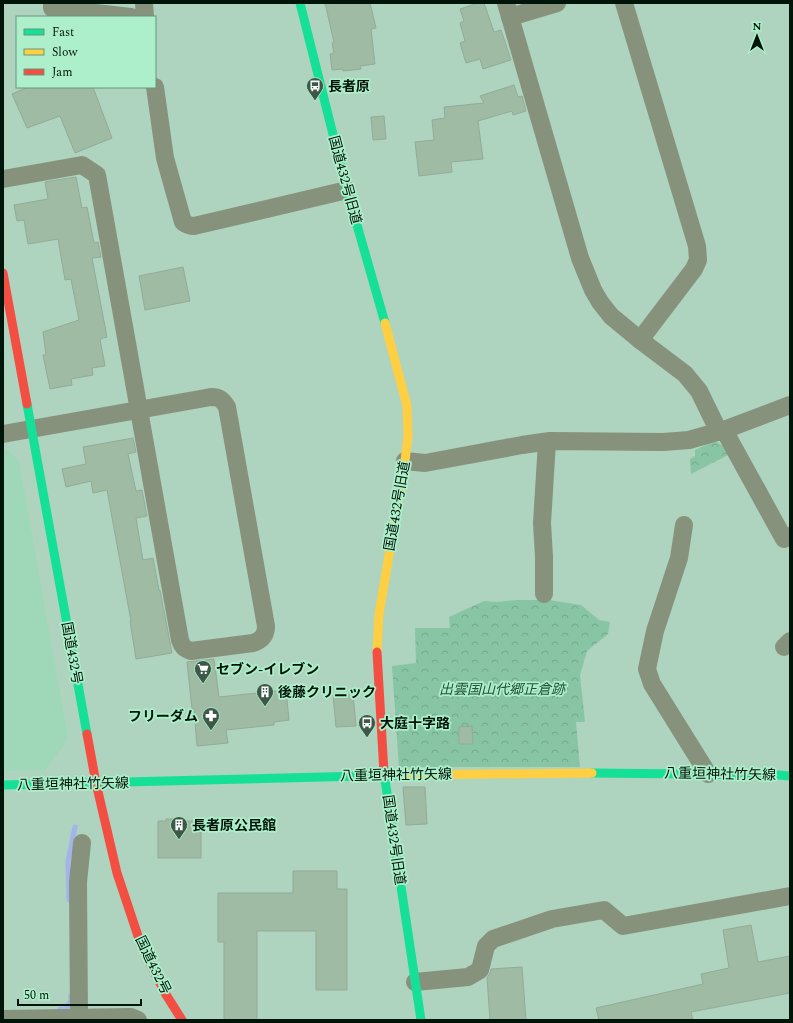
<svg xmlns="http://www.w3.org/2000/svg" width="793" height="1023" font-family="Spectral,'Noto Sans JP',serif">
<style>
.built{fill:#9ed8b8}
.park{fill:url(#park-crowns)}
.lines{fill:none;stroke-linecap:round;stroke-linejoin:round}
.stream{stroke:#a3b3eb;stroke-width:5}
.building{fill:#9fbba3;stroke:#93ab99}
.street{stroke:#87927d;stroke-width:18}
.fast{stroke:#16e098;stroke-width:9}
.slow{stroke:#ffcf43;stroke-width:9}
.jam{stroke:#f24e42;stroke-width:9}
.labels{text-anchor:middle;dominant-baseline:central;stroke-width:3.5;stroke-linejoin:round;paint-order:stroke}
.poi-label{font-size:14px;font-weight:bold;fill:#001509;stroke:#acefca;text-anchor:start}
.street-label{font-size:14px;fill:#001509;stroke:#acefca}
.park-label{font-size:14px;font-style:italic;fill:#24503a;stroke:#acefca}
</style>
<defs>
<pattern id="park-crowns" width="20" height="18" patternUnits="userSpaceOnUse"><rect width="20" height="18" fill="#88c5a4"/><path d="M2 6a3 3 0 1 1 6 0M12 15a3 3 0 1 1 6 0" fill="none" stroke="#74a88c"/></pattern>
</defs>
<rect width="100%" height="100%" fill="#aed3be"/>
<!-- built -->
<path class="built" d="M3,448L14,455L19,462L68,739L45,770L3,771Z"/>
<!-- park -->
<g class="park">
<path d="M715,441L723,446L728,455L691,474L690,459L695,456V450Z"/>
<path d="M517,600H549L581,605L599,620L610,622L608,634L587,651L580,675L585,722H576L580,767H399L392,666L416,663L415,628H450L449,617L484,601L496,602Z"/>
</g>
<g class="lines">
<!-- stream -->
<g class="stream">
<path d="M69,900L68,861L75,827"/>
<path d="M60,1009H66L71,1000V996"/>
</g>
</g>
<!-- building -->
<g class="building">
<path d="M325,3H370L376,28L371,29L375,64L360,66L361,69L343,71V69L332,70L330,54L334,53L332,43L334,42Z"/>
<path d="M478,3H484L494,32L501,30L511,60L483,69L480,59L466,63L460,43L465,41L460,23L464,21L460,9Z"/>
<path d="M514,85L518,97L522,96L526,111L513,115L512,111L478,121L483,159L451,162L452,172L419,176L415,142L434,140L432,120L445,118L444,107L484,103L480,96Z"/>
<path d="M28,87H93L112,138L75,153L60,116L27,128L12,94Z"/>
<path d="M384,116L386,139L373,140L371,117Z"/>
<path d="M76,177L82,208L87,207L94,243L98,242L101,257L92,258L107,337L100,339L105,366L92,368L93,375L71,379L72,385L50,389L43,355H46L43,332L79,320L71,279L65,280L58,239L28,244L24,220L17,221L14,205L48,199L45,182Z"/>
<path d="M183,267L190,301L145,310L139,276Z"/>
<path d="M133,438L136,452L128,454L136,491L142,490L147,516L136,518L143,560L153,558L159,590H160L172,653L136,659L130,621H131L107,490L93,493L91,481L66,487L62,469L86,464L83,447Z"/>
<path d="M214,659L219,697L286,690L289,720L274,722V725L226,730L228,743L197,746L194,709H192L187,662Z"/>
<path d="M353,694L356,726L336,727L333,695Z"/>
<path d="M472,726L473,744H459V727Z"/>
<path d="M403,787H425L427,824L406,825Z"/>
<path d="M166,819H181V821H201V858H158V821H166Z"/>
<path d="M293,871H337V889H347V990H316V931H257V1020H224V942H218V893H293Z"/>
<path d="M751,925L758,962L790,956V993L691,1012L693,1020H599L596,1008L703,984L701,974L729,968L723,930Z"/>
<path d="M522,967L526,1020H490L487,978L490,973L491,969Z"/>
</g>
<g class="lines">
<!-- street -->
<g class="street">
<path d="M52,3V8L131,17"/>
<path d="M144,3L145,17"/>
<path d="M506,3L580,258L593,290L600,302L611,316L640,340L685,374L699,391L719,432"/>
<path d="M624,3L697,246L698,260L694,269L640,340"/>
<path d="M510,17L557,3"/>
<path d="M155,87L165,158L183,222C187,225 189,226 194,226L347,190"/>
<path d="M3,179L82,165L97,175L180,640C182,646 184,649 191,651L253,643C262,640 266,635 266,626L227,407C222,399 219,397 211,397L3,434"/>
<path d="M724,430L784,539L790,536"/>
<path d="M405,461L425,463L522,445L550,441L663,442L689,440L724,430L790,405"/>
<path d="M684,525L679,558L655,631L647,669L652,684L708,774"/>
<path d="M544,594V557L542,523L547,442"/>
<path d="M784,647L790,641"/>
<path d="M415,982L468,977L480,970L486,946L493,939L552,919L604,910L623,926L790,896"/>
<path d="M79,1018L78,882L82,843"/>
<path d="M3,1019L131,1017L138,1020"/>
</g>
<!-- fast -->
<g class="fast">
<path d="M300,3L347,190L385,323"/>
<path d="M27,404L87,734"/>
<path d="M384,773L421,1020"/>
<path d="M592,773L778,775L790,776"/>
<path d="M3,785L402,775"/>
</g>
<!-- slow -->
<g class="slow">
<path d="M377,652L379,614L405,461L408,436L407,406L385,323"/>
<path d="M402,775L592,773"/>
</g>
<!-- jam -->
<g class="jam">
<path d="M3,273L27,404"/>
<path d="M377,652L384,773"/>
<path d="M87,734L96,783L117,873L141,945L165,993L182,1020"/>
</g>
</g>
<!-- icons -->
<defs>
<symbol id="bus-pin" viewBox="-11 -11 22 30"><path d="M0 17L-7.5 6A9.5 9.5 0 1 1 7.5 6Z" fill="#3d5848" stroke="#acefca"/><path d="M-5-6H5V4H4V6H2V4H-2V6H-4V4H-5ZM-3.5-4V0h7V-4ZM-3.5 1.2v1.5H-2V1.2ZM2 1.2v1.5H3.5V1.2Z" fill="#fff"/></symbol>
<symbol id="supermarket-pin" viewBox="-11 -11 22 30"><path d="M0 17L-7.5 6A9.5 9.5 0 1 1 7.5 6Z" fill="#3d5848" stroke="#acefca"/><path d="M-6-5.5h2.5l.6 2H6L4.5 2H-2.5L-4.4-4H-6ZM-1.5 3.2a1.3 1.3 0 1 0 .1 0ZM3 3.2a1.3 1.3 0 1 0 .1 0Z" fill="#fff"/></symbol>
<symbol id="building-pin" viewBox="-11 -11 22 30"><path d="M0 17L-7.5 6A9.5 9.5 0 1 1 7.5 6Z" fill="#3d5848" stroke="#acefca"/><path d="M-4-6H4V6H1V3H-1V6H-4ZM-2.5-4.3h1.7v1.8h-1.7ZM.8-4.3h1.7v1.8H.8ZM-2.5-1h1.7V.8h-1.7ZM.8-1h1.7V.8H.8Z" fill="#fff"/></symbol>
<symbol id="pharmacy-pin" viewBox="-11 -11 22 30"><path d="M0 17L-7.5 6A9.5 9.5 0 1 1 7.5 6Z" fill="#3d5848" stroke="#acefca"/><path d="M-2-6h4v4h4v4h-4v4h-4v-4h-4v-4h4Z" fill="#fff"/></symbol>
</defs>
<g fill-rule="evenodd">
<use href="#bus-pin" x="305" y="76" width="20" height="27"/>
<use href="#supermarket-pin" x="193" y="659" width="20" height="27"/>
<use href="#building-pin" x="255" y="682" width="20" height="27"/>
<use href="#pharmacy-pin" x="201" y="706" width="20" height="27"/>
<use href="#bus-pin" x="357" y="713" width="20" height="27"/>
<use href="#building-pin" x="169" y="815" width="20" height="27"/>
</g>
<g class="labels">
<!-- poi labels -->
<g class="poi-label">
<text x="328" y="86">長者原</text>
<text x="216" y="669">セブン-イレブン</text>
<text x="278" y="692">後藤クリニック</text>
<text x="198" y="716" text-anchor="end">フリーダム</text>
<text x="380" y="723">大庭十字路</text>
<text x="192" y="825">長者原公民館</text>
</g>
<!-- street labels -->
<g class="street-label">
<text transform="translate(345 180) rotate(75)">国道432号旧道</text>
<text transform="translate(397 506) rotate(-80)">国道432号旧道</text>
<text transform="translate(72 653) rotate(80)">国道432号</text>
<text transform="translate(720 774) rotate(1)">八重垣神社竹矢線</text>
<text transform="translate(396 775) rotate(-1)">八重垣神社竹矢線</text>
<text transform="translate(73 784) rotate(-1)">八重垣神社竹矢線</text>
<text transform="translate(394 840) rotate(82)">国道432号旧道</text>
<text transform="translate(153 965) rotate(64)">国道432号</text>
</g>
<!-- park labels -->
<g class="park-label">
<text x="502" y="689">出雲国山代郷正倉跡</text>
</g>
</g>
<!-- border -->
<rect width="793" height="1023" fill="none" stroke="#001509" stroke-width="8"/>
<!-- legend -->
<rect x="16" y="16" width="140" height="72" fill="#acefca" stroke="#67987d"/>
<rect x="24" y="29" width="20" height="6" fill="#16e098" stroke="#67987d"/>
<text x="52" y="36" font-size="12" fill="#001509">Fast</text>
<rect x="24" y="49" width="20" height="6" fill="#ffcf43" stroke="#67987d"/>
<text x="52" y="56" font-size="12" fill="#001509">Slow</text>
<rect x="24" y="69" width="20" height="6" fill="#f24e42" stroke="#67987d"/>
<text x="52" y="76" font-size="12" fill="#001509">Jam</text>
<!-- north arrow -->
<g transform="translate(757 36)" stroke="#acefca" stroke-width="3" paint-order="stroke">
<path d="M0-3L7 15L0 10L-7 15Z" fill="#001509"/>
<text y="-6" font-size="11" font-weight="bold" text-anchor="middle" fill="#001509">N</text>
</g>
<!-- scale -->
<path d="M18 999v6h123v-6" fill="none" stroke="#001509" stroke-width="2"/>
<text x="24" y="999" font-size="12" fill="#001509" stroke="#acefca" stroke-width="3" paint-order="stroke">50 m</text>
</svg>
